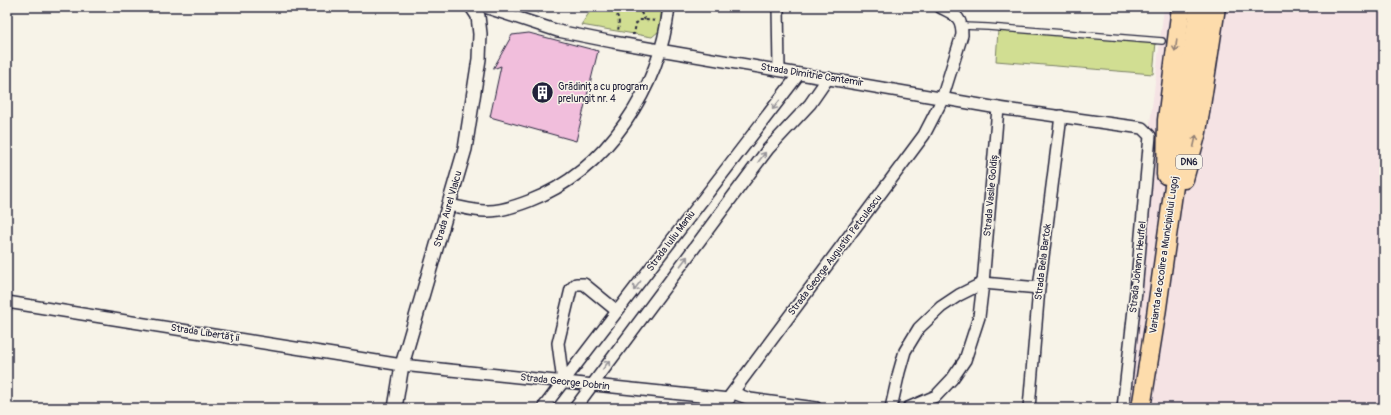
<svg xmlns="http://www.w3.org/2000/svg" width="1391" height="415" font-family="Pangolin,sans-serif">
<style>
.built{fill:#f5e3e4}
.green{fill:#d1de92;stroke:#7a8066}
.building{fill:#f1bedc;stroke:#22223b}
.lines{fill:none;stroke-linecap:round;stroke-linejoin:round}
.service-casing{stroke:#22223b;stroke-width:8}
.minor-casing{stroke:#22223b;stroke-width:14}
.tertiary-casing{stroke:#22223b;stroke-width:16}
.trunk-casing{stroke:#22223b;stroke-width:21}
.path{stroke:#22223b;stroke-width:2;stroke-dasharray:3 3;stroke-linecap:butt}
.service{stroke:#f7f3e8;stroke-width:5.5}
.minor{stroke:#f7f3e8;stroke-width:11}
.tertiary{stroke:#f7f3e8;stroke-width:13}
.trunk{stroke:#fddcac;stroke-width:18}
.oneway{stroke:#907f74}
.oneway2{stroke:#97959a}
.labels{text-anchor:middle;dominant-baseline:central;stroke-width:3;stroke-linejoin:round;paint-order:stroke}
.shield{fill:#f7f3e8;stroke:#62616f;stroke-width:1}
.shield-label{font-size:9px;font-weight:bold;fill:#22223b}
.street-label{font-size:10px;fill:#22223b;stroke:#f7f3e8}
.poi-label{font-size:10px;fill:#22223b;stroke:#f7f3e8;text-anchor:start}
</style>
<rect width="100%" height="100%" fill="#f7f3e8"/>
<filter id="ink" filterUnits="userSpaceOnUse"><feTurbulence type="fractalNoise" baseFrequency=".025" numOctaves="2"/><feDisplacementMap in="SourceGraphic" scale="8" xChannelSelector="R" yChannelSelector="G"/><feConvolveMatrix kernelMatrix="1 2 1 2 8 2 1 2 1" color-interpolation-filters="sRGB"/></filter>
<g filter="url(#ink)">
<!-- built -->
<path class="built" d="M1164,7H1384V408H1126L1150,124Z"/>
<!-- green -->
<g class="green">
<path d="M593,7H662L659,31L652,37L581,25Z"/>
<path d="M998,30L1156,42L1153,74L996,61Z"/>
</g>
<!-- building -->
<path class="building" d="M529,33L598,51L576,141L490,117L501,66L493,69L512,35Z"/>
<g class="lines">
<defs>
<path id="service" d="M962,26L988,27L1162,41"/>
<g id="minor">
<path d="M485,7L558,31L613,42L998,108L1142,128L1150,136L1136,291L1123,408"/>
<path d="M778,7L779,70"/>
<path d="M449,205C461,207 473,211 485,211C498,212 516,206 529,201C607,171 660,88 669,7"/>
<path d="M7,302L402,365L729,399"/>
<path d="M563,382L558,343L571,289L576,284H584L617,311"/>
<path d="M733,393L750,399L816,408"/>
<path d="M543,408L799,74"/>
<path d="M575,408L768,149L810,104L828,78"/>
<path d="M721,408L924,135L941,102L962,35C962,16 955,15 940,7"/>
<path d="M891,408L899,372L905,351L919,328L941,307L959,295L983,283L1039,288"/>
<path d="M908,408L936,396L952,379L965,360L979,317L983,283L998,108"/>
<path d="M1029,408L1039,288L1061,116"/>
</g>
<path id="tertiary" d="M395,408L402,365L465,149L479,59L480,34L478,16L472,7"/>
<g id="trunk">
<path d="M1166,175L1167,120L1181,7"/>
<path d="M1184,179L1197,132L1216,7"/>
<path d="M1141,408L1156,315L1199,7"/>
</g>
</defs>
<!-- service casing -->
<use href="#service" class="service-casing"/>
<!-- minor casing -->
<use href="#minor" class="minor-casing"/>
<!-- tertiary casing -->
<use href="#tertiary" class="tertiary-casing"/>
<!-- trunk casing -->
<use href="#trunk" class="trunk-casing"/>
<!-- path -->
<g class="path">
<path d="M608,7C619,15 620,18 618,31L619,32"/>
<path d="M638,7L645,20"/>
<path d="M537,13L540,7"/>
<path d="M632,34H634L636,24L639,20H645L657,21"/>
</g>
<!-- service -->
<use href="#service" class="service"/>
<!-- minor -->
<use href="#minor" class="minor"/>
<!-- tertiary -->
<use href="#tertiary" class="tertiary"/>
<!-- trunk -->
<use href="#trunk" class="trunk"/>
</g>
<!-- one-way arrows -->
<defs><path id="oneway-shaft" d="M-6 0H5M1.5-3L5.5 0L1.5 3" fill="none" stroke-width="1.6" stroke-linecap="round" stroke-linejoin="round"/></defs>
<g class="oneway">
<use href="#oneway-shaft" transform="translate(1176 46) rotate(97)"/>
<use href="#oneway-shaft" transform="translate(1195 141) rotate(-77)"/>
</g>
<g class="oneway2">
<use href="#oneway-shaft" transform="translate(776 105) rotate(128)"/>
<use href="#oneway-shaft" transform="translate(762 157) rotate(-53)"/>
<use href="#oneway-shaft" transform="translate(684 261) rotate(-53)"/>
<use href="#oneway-shaft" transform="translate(637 286) rotate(127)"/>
<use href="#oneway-shaft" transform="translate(606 365) rotate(-53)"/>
</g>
</g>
<!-- icons -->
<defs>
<symbol id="building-disc" viewBox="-11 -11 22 22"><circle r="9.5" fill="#22223b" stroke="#f7f3e8"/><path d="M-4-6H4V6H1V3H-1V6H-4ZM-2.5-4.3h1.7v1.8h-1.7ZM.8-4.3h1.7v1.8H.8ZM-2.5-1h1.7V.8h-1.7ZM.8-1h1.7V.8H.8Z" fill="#fff"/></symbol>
</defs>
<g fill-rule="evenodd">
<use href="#building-disc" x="530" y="80" width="25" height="25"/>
</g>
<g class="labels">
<!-- shield labels -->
<rect class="shield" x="1176" y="155" width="26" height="14" rx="3"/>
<g class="shield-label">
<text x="1189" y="162">DN6</text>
</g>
<!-- street labels -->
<g class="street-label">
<text transform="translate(812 75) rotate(9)">Strada Dimitrie Cantemir</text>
<text transform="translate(991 195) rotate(-85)">Strada Vasile Goldiș</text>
<text transform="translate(448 209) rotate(-74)">Strada Aurel Vlaicu</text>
<text transform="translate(671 241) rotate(-53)">Strada Iuliu Maniu</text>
<text transform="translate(835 255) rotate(-53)">Strada George Augustin Petculescu</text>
<text transform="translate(1164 255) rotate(-82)">Varianta de ocolire a Municipiului Lugoj</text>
<text transform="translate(1043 262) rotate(-83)">Strada Bela Bartok</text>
<text transform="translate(1138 267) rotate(-84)">Strada Johann Heuffel</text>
<text transform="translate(205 333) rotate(9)">Strada Libertății</text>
<text transform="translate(565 382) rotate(6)">Strada George Dobrin</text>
</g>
<!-- poi labels -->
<g class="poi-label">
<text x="558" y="87">Grădinița cu program<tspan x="558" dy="12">prelungit nr. 4</tspan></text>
</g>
</g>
<!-- margin -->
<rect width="1391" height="415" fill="none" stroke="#f7f3e8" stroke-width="24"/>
<rect x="12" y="12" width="1367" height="391" fill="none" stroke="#22223b" stroke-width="1.5" filter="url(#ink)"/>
</svg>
